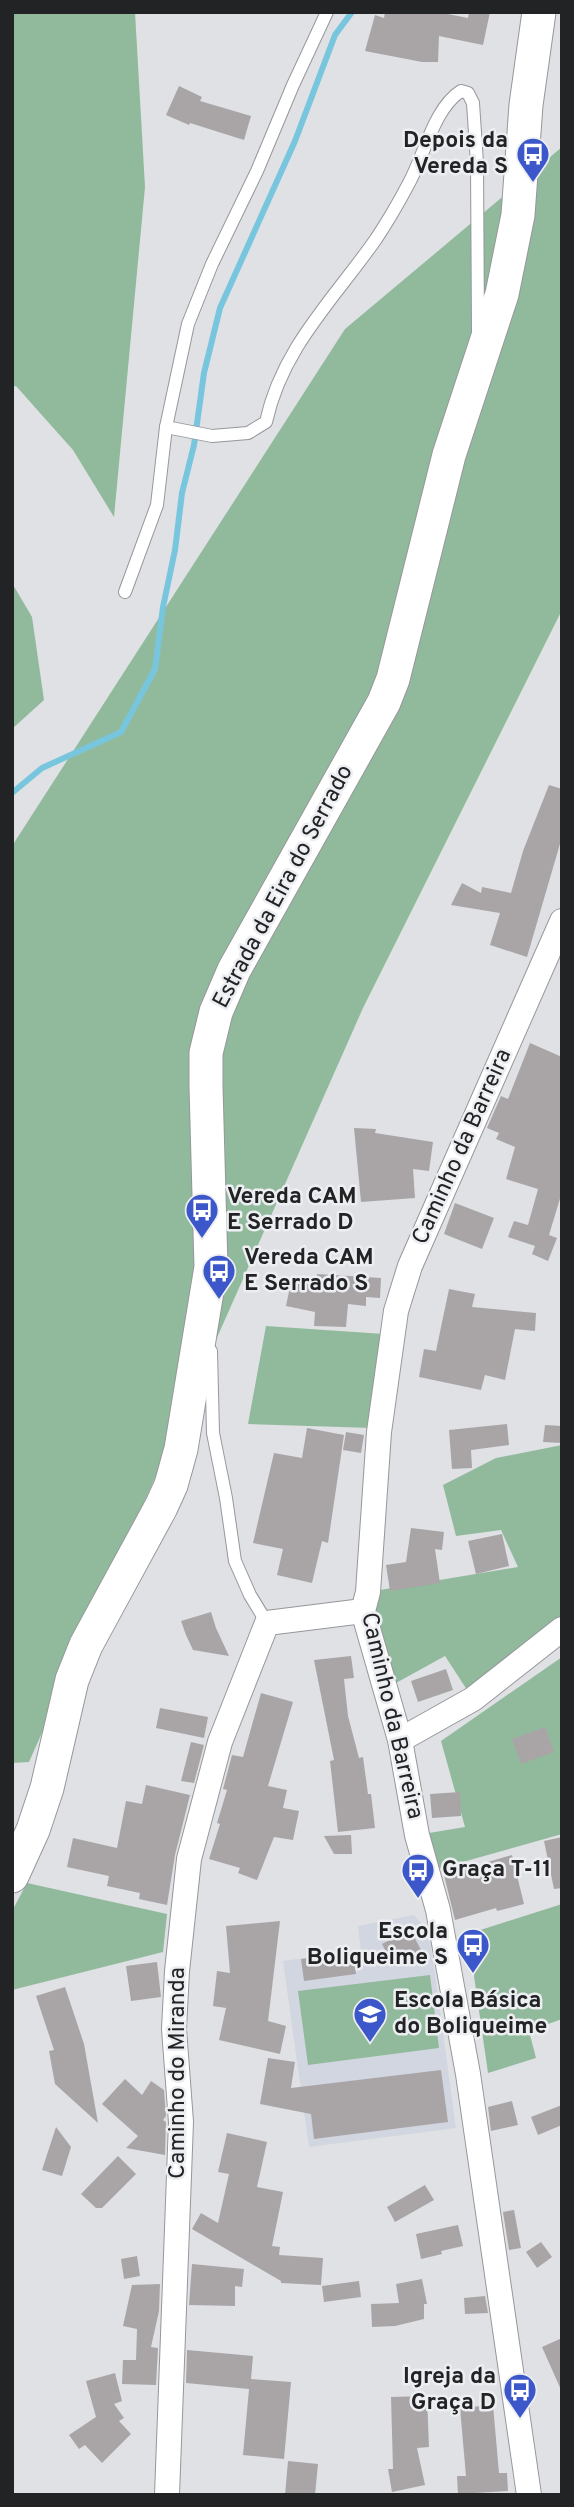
<svg xmlns="http://www.w3.org/2000/svg" width="574" height="2507" font-family="Overpass,sans-serif">
<style>
.built{fill:#d2d6e1}
.green{fill:#91ba9c}
.lines{fill:none;stroke-linecap:round;stroke-linejoin:round}
.stream{stroke:#78c6de;stroke-width:6}
.building{fill:#a9a5a7}
.lane-casing{stroke:#96979b;stroke-width:14}
.street-casing{stroke:#96979b;stroke-width:26}
.secondary-casing{stroke:#96979b;stroke-width:35}
.lane{stroke:#fff;stroke-width:12}
.street{stroke:#fff;stroke-width:24}
.secondary{stroke:#fff;stroke-width:33}
.labels{text-anchor:middle;dominant-baseline:central;stroke-width:5;stroke-linejoin:round;paint-order:stroke}
.poi-label{font-size:23px;font-weight:bold;fill:#222324;stroke:#edeef2;text-anchor:start}
.street-label{font-size:23px;fill:#222324;stroke:#edeef2}
</style>
<rect width="100%" height="100%" fill="#dfe1e5"/>
<!-- built -->
<path class="built" d="M414,1915L424,1926L431,1946L456,2128L309,2147L283,1961L361,1951L358,1926Z"/>
<!-- green -->
<g class="green">
<path d="M12,12H135L145,187L114,517L73,450L16,386L12,387Z"/>
<path d="M562,147V610L363,1008L29,1762L12,1763V846L345,329Z"/>
<path d="M12,583L32,617L44,700L12,729Z"/>
<path d="M266,1326L384,1334L372,1428L248,1424Z"/>
<path d="M562,1445V1629L473,1699L445,1656L385,1689L368,1592L518,1567L501,1530L456,1536L443,1485L496,1458Z"/>
<path d="M562,1657V1834L427,1872L417,1835L465,1827L441,1741Z"/>
<path d="M27,1883L167,1914L163,1952L12,1990V1911Z"/>
<path d="M562,1904V2019L529,2031L536,2058L488,2073L468,1934Z"/>
<path d="M430,1975L439,2048L308,2065L298,1991Z"/>
</g>
<g class="lines">
<!-- stream -->
<path class="stream" d="M12,793L42,768L121,732L155,669L163,607L175,550L182,493L194,445L204,373L220,308L295,141L335,35L352,12"/>
</g>
<!-- building -->
<g class="building">
<path d="M385,12H438L468,18L469,12H490L483,45L439,36L438,62H422L365,51L375,15L384,18Z"/>
<path d="M179,86L202,97L200,101L251,116L244,140L190,123L189,125L166,115Z"/>
<path d="M549,785L562,789V837L527,957L490,945L500,913L451,905L462,883L481,893L482,887L511,893L523,851Z"/>
<path d="M530,1043L562,1057V1192L549,1235L557,1238L548,1261L532,1254L535,1246L508,1237L514,1221L528,1225L538,1189L506,1179L515,1147L496,1139L499,1133L487,1128L501,1096L508,1099Z"/>
<path d="M354,1128L376,1129L375,1133L433,1142L429,1171L413,1169L415,1198L361,1202Z"/>
<path d="M455,1203L494,1218L482,1249L444,1234Z"/>
<path d="M317,1274L381,1278L380,1298L366,1297V1306L348,1304L346,1327L314,1326L315,1312L286,1306L292,1277L317,1282Z"/>
<path d="M449,1289L475,1294L472,1307L536,1313L535,1331L515,1329L505,1380L485,1375L481,1390L419,1377L424,1349L436,1351Z"/>
<path d="M507,1424L509,1445L471,1450L472,1468L452,1469L449,1430Z"/>
<path d="M545,1425L562,1426V1443L543,1442Z"/>
<path d="M307,1428L344,1435L328,1543L322,1541L312,1583L277,1575L283,1549L253,1543L274,1453L302,1458Z"/>
<path d="M346,1432L364,1435L361,1453L343,1450Z"/>
<path d="M411,1528L444,1532L442,1550L435,1549L440,1583L390,1591L386,1565L406,1562Z"/>
<path d="M502,1534L509,1566L476,1574L468,1541Z"/>
<path d="M211,1612L216,1628L229,1656L193,1650L186,1635L181,1621Z"/>
<path d="M351,1656L354,1678L344,1679L348,1716L359,1758L363,1757L368,1794H371L375,1828L338,1832L330,1761L334,1760L314,1660Z"/>
<path d="M446,1669L453,1690L418,1702L411,1681Z"/>
<path d="M261,1693L293,1702L268,1786L287,1790L283,1808L299,1811L293,1840L274,1837L257,1880L238,1873L240,1868L209,1859L220,1824L217,1823L227,1790L223,1789L232,1755L243,1757Z"/>
<path d="M160,1708L208,1717L204,1738L156,1728Z"/>
<path d="M545,1727L554,1752L521,1764L512,1739Z"/>
<path d="M191,1742L204,1745L194,1783L181,1781Z"/>
<path d="M146,1785L190,1795L175,1855L167,1905L139,1899L140,1893L107,1886L109,1876L67,1867L73,1838L117,1848L126,1801L142,1804Z"/>
<path d="M460,1792L461,1816L432,1818L430,1794Z"/>
<path d="M351,1835L352,1854H334L324,1836Z"/>
<path d="M562,1837V1888L554,1889L544,1841Z"/>
<path d="M512,1855L524,1904L497,1911L496,1908L455,1920L443,1871L462,1863L464,1869Z"/>
<path d="M280,1921L268,2021L286,2026L280,2054L219,2040L226,2008L213,2006L217,1971L230,1973L226,1926Z"/>
<path d="M410,1929L422,1952L394,1967L382,1944Z"/>
<path d="M353,1952L356,1974L304,1981L301,1959Z"/>
<path d="M157,1962L161,1997L131,2001L126,1966Z"/>
<path d="M65,1987L84,2044L98,2123L55,2084L49,2051L54,2050L36,1996Z"/>
<path d="M268,2058L295,2062L291,2088L441,2070L448,2122L314,2139L311,2114L260,2104Z"/>
<path d="M125,2079L142,2095L151,2081L164,2090L166,2116L163,2120L166,2122L165,2155L126,2148L138,2136L102,2104Z"/>
<path d="M512,2101L518,2125L491,2131L488,2107Z"/>
<path d="M562,2105V2125L538,2135L531,2117Z"/>
<path d="M56,2127L71,2147L62,2176L42,2170Z"/>
<path d="M227,2133L267,2142L257,2187L283,2192L272,2246L280,2247L279,2255L323,2258L321,2285L281,2283V2281L192,2229L201,2213L218,2223L229,2174L218,2172Z"/>
<path d="M118,2156L136,2174L102,2208H96L81,2194Z"/>
<path d="M425,2185L434,2200L395,2222L387,2207Z"/>
<path d="M514,2210L521,2248L509,2250L503,2212Z"/>
<path d="M458,2225L463,2246L441,2251L442,2254L421,2259L416,2234Z"/>
<path d="M541,2242L552,2257L537,2268L526,2252Z"/>
<path d="M137,2256L140,2276L124,2279L121,2259Z"/>
<path d="M192,2264L244,2269L242,2287L235,2286V2306L189,2305Z"/>
<path d="M422,2279L427,2304H424V2319L395,2326L372,2327L371,2304L399,2303L396,2284Z"/>
<path d="M359,2281L361,2297L324,2302L322,2286Z"/>
<path d="M160,2284L159,2311L151,2347L158,2348L156,2385L122,2384L123,2360H136L137,2329L123,2326L132,2285Z"/>
<path d="M485,2296L488,2313L465,2314L464,2298Z"/>
<path d="M562,2338V2392L542,2347Z"/>
<path d="M187,2350L253,2356L251,2379L291,2382L284,2459L243,2455L249,2389L186,2383Z"/>
<path d="M115,2373L122,2401L114,2404L124,2418L119,2421L131,2434L102,2463L85,2445L79,2449L69,2435L96,2417L86,2381Z"/>
<path d="M427,2396L429,2447L417,2448L425,2485L392,2492L388,2469H393L391,2397Z"/>
<path d="M493,2405L499,2473H507L508,2491L458,2494L457,2476H466L460,2408Z"/>
<path d="M288,2461L318,2464L315,2495H285Z"/>
</g>
<g class="lines">
<defs>
<g id="lane">
<path d="M166,427L212,436L248,433L266,422C282,348 334,299 376,239C388,221 399,202 409,183C424,156 434,108 461,91L468,93L473,103L477,163L478,331"/>
<path d="M125,592L157,505L166,427L188,324L212,264L257,171L293,85L327,12"/>
<path d="M211,1351L213,1433L226,1498L235,1561L250,1595L267,1623"/>
</g>
<g id="street">
<path d="M400,1740L473,1699L562,1629"/>
<path d="M167,2495L181,2122L174,2029L177,1971L189,1859L220,1742L267,1623L363,1611"/>
<path d="M529,2495L468,2074L438,1910L417,1835L400,1740L363,1611L368,1592L379,1432L396,1311L410,1266L562,921"/>
</g>
<path id="secondary" d="M12,1876L33,1830L47,1788L72,1680L86,1645L161,1507L171,1485L181,1449L211,1267L206,1087V1053L216,1012L234,970L346,770L384,702L393,679L449,455L502,294L518,215L526,105L539,12"/>
</defs>
<!-- lane casing -->
<use href="#lane" class="lane-casing"/>
<!-- street casing -->
<use href="#street" class="street-casing"/>
<!-- secondary casing -->
<use href="#secondary" class="secondary-casing"/>
<!-- lane -->
<use href="#lane" class="lane"/>
<!-- street -->
<use href="#street" class="street"/>
<!-- secondary -->
<use href="#secondary" class="secondary"/>
</g>
<!-- icons -->
<defs>
<symbol id="bus-pin" viewBox="-11 -11 22 30"><path d="M0 17L-7.5 6A9.5 9.5 0 1 1 7.5 6Z" fill="#3b57c9" stroke="#edeef2"/><path d="M-5-6H5V4H4V6H2V4H-2V6H-4V4H-5ZM-3.5-4V0h7V-4ZM-3.5 1.2v1.5H-2V1.2ZM2 1.2v1.5H3.5V1.2Z" fill="#fff"/></symbol>
<symbol id="school-pin" viewBox="-11 -11 22 30"><path d="M0 17L-7.5 6A9.5 9.5 0 1 1 7.5 6Z" fill="#3b57c9" stroke="#edeef2"/><path d="M0-5L7-2L0 1L-7-2ZM-4 1L0 2.5L4 1V4Q0 6-4 4Z" fill="#fff"/></symbol>
</defs>
<g fill-rule="evenodd">
<use href="#bus-pin" x="514" y="135" width="38" height="52"/>
<use href="#bus-pin" x="183" y="1191" width="38" height="52"/>
<use href="#bus-pin" x="200" y="1252" width="38" height="52"/>
<use href="#bus-pin" x="399" y="1851" width="38" height="52"/>
<use href="#bus-pin" x="454" y="1926" width="38" height="52"/>
<use href="#school-pin" x="351" y="1995" width="38" height="52"/>
<use href="#bus-pin" x="501" y="2371" width="38" height="52"/>
</g>
<g class="labels">
<!-- poi labels -->
<g class="poi-label">
<text x="508" y="141" text-anchor="end">Depois da<tspan x="508" dy="26">Vereda S</tspan></text>
<text x="227" y="1197">Vereda CAM<tspan x="227" dy="26">E Serrado D</tspan></text>
<text x="244" y="1258">Vereda CAM<tspan x="244" dy="26">E Serrado S</tspan></text>
<text x="442" y="1870">Graça T-11</text>
<text x="448" y="1932" text-anchor="end">Escola<tspan x="448" dy="26">Boliqueime S</tspan></text>
<text x="394" y="2001">Escola Básica<tspan x="394" dy="26">do Boliqueime</tspan></text>
<text x="496" y="2377" text-anchor="end">Igreja da<tspan x="496" dy="26">Graça D</tspan></text>
</g>
<!-- street labels -->
<g class="street-label">
<text transform="translate(284 887) rotate(-62)">Estrada da Eira do Serrado</text>
<text transform="translate(463 1147) rotate(-66)">Caminho da Barreira</text>
<text transform="translate(391 1716) rotate(77)">Caminho da Barreira</text>
<text transform="translate(178 2073) rotate(-90)">Caminho do Miranda</text>
</g>
</g>
<!-- border -->
<rect width="574" height="2507" fill="none" stroke="#222324" stroke-width="28"/>
</svg>
